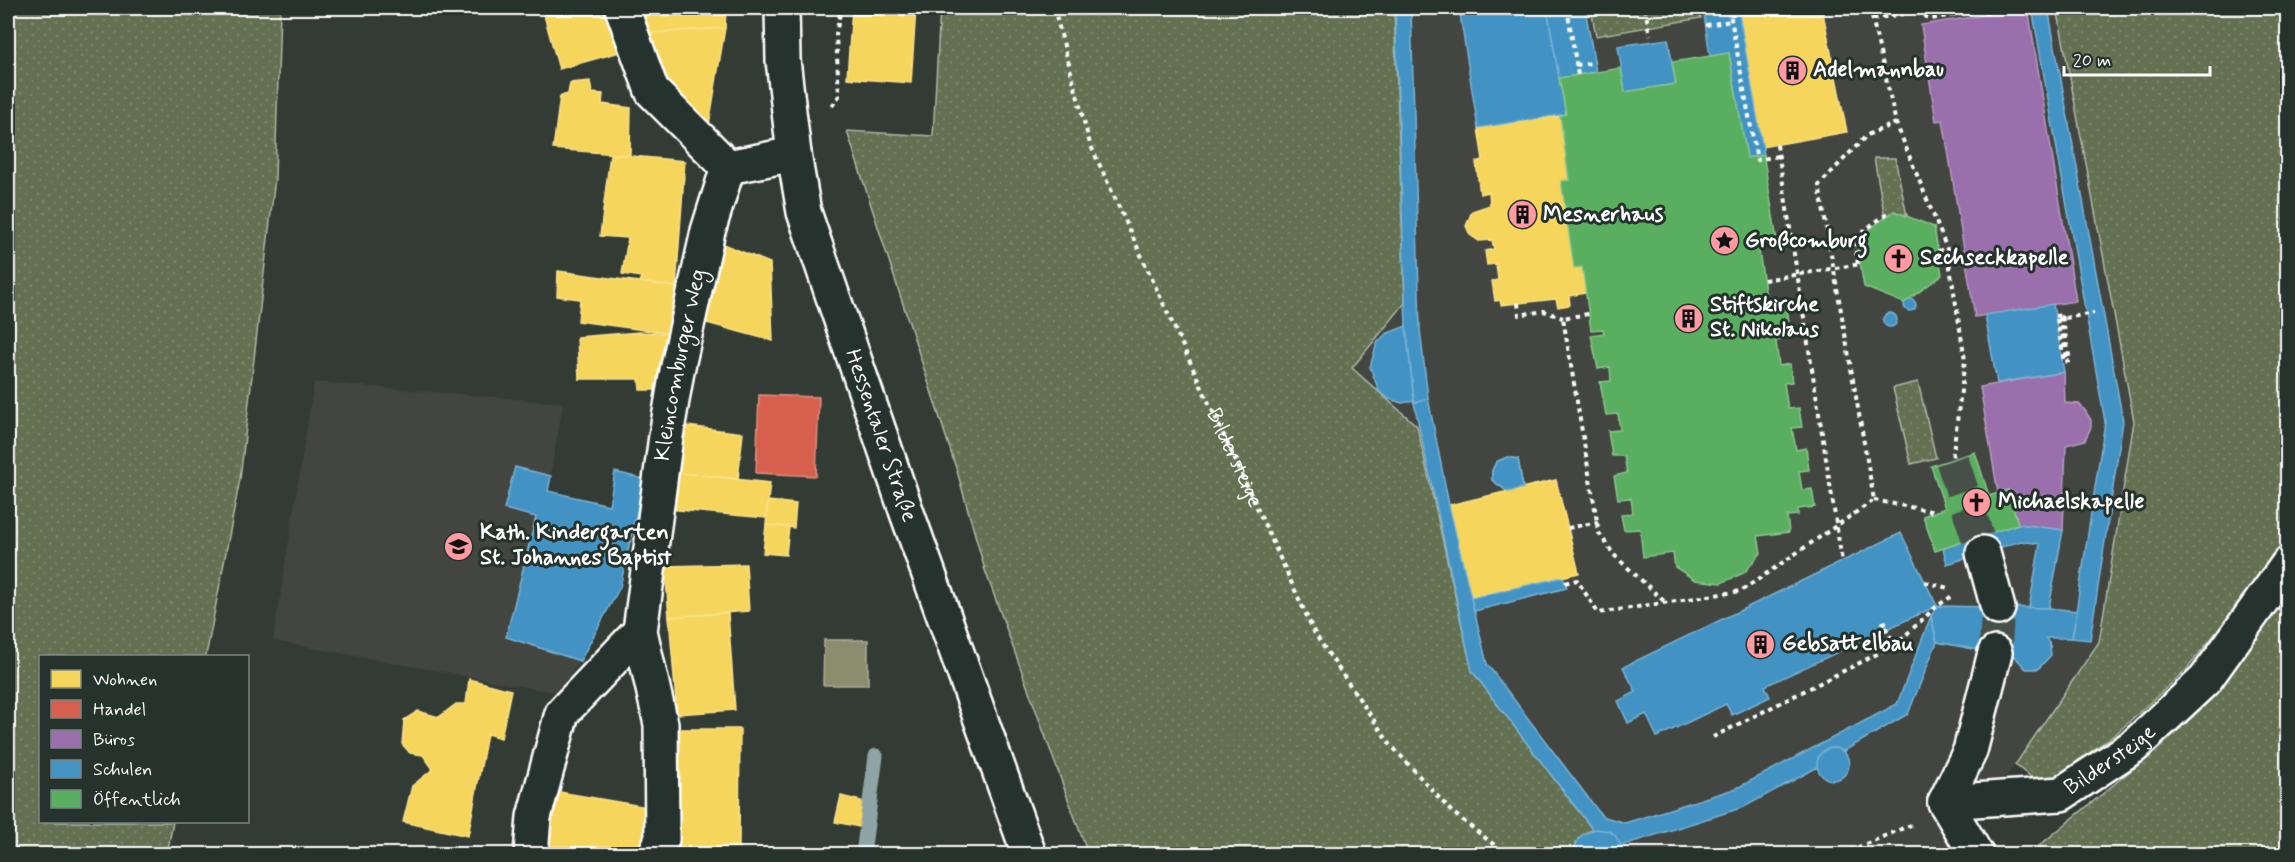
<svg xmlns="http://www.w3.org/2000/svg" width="2295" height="862" font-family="Mynerve,sans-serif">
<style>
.built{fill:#42453f}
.grass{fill:url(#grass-dots);stroke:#b1b8a8;stroke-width:1.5}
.homes{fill:#f6d55c;stroke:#f9e28d;stroke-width:1.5}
.shops{fill:#d6604d;stroke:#e29082;stroke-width:1.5}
.offices{fill:#9970ab;stroke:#b89bc4;stroke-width:1.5}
.schools{fill:#4393c3;stroke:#7bb3d5;stroke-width:1.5}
.public{fill:#5aae61;stroke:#8cc690;stroke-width:1.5}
.industry{fill:#8c8c6e;stroke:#aeae9a;stroke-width:1.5}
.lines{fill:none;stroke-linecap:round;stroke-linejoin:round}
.stream{stroke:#8ea4a5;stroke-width:15}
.minor-tunnel{stroke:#474f49;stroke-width:33;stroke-dasharray:33 16;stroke-linecap:butt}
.minor-casing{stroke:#fff;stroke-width:38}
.major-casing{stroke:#fff;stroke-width:38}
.path{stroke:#fff;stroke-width:4;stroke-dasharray:4.5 4.5;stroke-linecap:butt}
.minor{stroke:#26332d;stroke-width:33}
.major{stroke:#26332d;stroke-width:33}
.labels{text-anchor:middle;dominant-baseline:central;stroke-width:6;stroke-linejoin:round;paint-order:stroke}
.poi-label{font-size:22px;font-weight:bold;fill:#fff;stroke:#26332d;text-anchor:start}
.street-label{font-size:22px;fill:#fff;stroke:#26332d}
</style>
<defs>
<pattern id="grass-dots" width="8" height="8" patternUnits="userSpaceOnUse" patternTransform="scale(1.5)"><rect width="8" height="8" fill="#637051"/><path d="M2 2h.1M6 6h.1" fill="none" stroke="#7a856b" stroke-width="1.8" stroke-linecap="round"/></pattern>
</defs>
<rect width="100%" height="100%" fill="#333b35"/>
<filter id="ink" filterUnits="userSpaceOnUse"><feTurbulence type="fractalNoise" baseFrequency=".0167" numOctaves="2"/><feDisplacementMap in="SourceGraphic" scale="12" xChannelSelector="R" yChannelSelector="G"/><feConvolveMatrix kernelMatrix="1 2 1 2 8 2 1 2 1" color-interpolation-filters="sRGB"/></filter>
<g filter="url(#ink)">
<!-- built -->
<g class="built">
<path d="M1394,8H2057L2134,421L2099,642L2015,765L1945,854H1574L1577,841L1592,830L1472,671L1352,368L1405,303Z"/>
<path d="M314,382L563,403L548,491L609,504L615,472L644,479L620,587L580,661L558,693L273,641Z"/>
</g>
<!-- grass -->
<g class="grass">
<path d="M8,8H280L275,178L240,479L206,656H40V822H173L167,854H8Z"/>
<path d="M940,8H1394L1405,303L1352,368L1417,426L1472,671L1593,830C1581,833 1574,842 1574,854H1088L985,570L957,471L847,131L933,136Z"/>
<path d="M1591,8H1699L1701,18L1596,36Z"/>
<path d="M2057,8H2287V543L2188,668L2118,732L2043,786L2015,765L2099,642L2134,421Z"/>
<path d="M1874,158H1895L1907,216L1894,211L1885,218Z"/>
<path d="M1918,382L1936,458L1911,464L1893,388Z"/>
<path d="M2287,586V854H2044L2039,846L2129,772L2198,710Z"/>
</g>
<!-- homes -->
<g class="homes">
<path d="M542,8H608L620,52L559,69Z"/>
<path d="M635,8H726L725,28L639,34Z"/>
<path d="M852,8H916L911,83L847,78Z"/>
<path d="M1738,8H1822L1847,132L1762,147Z"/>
<path d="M725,28L709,125L668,83L639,34Z"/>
<path d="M590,81L592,93L603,94L602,104L631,108L630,155L553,149L560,96L568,94L570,83Z"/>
<path d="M1560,116L1586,293L1569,296L1570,305L1558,307L1556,299L1501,305L1500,300L1495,301L1492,281L1498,280L1496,264L1487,265L1485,251L1494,249L1492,240L1479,241L1470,235L1466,226L1472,211L1490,205L1489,192L1480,194L1476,162L1483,160L1478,128Z"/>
<path d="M610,154L685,161L676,287L639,282L641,277L622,274L628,238L600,236Z"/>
<path d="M718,242L770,263L773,341L703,322Z"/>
<path d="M558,271L676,287L674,334L578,321L580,299L557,296Z"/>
<path d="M640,332L674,334L667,390H640L639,379H579L577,337Z"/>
<path d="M678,425L743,433L738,479L673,472Z"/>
<path d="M673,472L770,483L766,518L668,509Z"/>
<path d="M1556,480L1579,573L1471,598L1449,505Z"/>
<path d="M768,501L796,504L794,528L766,525Z"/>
<path d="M766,525L789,527L786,555L763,553Z"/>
<path d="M746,564L749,611L669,617L665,566Z"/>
<path d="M728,613L735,710L677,714L669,617Z"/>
<path d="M469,679L511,690L501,738L487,734L468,836L403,822L412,786L433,769L423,755L410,753L402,744L404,720L418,711L439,717L456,704H466Z"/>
<path d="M678,729H740L739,847H678Z"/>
<path d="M554,791L648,807L640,854H544Z"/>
<path d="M841,796L865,802L860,827L835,822Z"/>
</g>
<!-- shops -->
<path class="shops" d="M759,395L819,397L816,476L756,473Z"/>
<!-- offices -->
<g class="offices">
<path d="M2028,8L2076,301L1975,317L1943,120L1936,121L1921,25Z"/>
<path d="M2064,372L2065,403L2079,404L2084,409L2091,420V427L2085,440L2066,445L2063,530L2018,524L2008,490L1998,493L1980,387Z"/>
</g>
<!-- schools -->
<g class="schools">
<path d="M1395,8H1411L1420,329L1428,398L1414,403L1406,326Z"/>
<path d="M1459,8H1547L1566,114L1478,128Z"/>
<path d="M1547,8H1585L1596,72L1559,78Z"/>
<path d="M1703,8H1738L1764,155L1747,158L1729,53L1710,56Z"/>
<path d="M2032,8H2048L2123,421L2090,640L2072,638L2105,422Z"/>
<path d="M1668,39L1676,84L1625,92L1618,46Z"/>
<circle cx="1910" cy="305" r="6"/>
<path d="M2053,304L2064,372L1997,383L1985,315Z"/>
<circle cx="1890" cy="320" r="7"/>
<path d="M1406,326L1414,401L1402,403L1389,399L1379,391L1370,367L1377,343L1386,334Z"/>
<path d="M1428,398L1449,505L1487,664L1602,816L1625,823L1737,788L1897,704L1931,616L1937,642L1908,714L1844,751L1833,748L1824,751L1818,759V767L1744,807L1621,846L1609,831L1593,830L1472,671L1414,403Z"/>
<path d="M1507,457L1518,459L1523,488L1508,492L1492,480V471L1496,462Z"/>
<path d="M1507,457L1518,459L1523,488L1508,492L1492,480V471L1496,462Z"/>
<path d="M515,467L551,476L548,491L609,505L615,472L644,479L620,587L580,661L506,637L536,517L504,509Z"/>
<path d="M2018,524L2063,530L2049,608H2029L2040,544L2021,541L1947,564L1943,548Z"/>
<path d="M1901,533L1937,606L1765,686L1770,697L1732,715L1726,704L1657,737L1646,714L1628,723L1618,701L1636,692L1623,667Z"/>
<path d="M1563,577L1567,588L1474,611L1471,598Z"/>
<path d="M1937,606L2049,608L2077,611L2072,638H2046L2050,645L2051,655L2038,669H2026L2015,657L1937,642L1931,616Z"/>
<circle cx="1833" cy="764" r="16"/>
<path d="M1595,829L1609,831L1615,835L1621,846L1622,854H1574L1577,841L1582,835Z"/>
</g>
<!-- public -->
<g class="public">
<path d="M1729,53L1747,158L1764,155V159L1777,241L1758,244L1767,304L1786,301L1789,321L1782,323L1785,339L1776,341L1779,366L1790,364L1792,382L1784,383L1788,409L1799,408L1802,427L1792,428L1796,450L1806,448L1809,470L1799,471L1802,490L1812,489L1815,507L1798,509V515L1787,516L1789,532L1758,536L1761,553L1744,573L1721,583L1695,580L1675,567L1673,553L1643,557L1640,529L1624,530L1621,515L1633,513L1631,498L1618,499L1614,476L1627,473L1624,456H1612L1608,431L1620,430L1618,414L1606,415L1600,382L1611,381L1610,367L1598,369L1591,335L1604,333L1603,329L1591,330L1582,267L1574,268L1561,181L1569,180L1560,116L1566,114L1559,78L1621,68L1625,92L1676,84L1672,62Z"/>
<path d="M1894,211L1934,227L1942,275L1904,303L1864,287L1856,239Z"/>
<path d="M1975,452L1989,496L2008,490L2018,524L1935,551L1923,516L1945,508L1931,466Z"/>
</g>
<!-- industry -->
<path class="industry" d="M824,640H868V685H823Z"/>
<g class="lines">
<!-- stream -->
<path class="stream" d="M863,854L876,756"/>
<!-- minor-tunnel -->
<g class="minor-tunnel">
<path d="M1952,460L1983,553"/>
<path d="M1995,653L1998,608"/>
</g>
<defs>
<g id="minor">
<path d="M622,8L652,91L728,167"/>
<path d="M1983,553L1998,608"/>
<path id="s2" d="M1945,802L2061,794L2134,746L2205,680L2288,564"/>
<path d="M1945,802L1970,751L1995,653"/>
<path d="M1945,802L1976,854"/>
<path d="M531,854L534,817L562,713L640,631"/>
<path id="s3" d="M655,854L662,839L661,724L640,631L666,436L677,371L708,231L728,167L794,154"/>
</g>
<g id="major">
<path id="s4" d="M782,8L783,60L794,154L804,212L907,513L1029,854"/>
</g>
</defs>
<!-- minor casing -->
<use href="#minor" class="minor-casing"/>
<!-- major casing -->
<use href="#major" class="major-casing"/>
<!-- path -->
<g class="path">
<path id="s1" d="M1054,8L1090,144L1315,634L1390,744L1452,812L1506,854"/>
<path d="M1567,8L1578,75"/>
<path d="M1645,8L1650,35"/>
<path d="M1729,8L1757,160L1778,156"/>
<path d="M1870,8L1896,123L1947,249L1965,360L1952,460"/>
<path d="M1977,8L1986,13L2021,8"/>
<path d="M1916,12L1931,19L1969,12L1971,17"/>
<path d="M1873,19L1938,8"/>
<path d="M1706,25L1732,21"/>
<path d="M1576,65L1594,63"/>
<path d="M832,106L839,96L836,34L841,8"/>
<path d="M1777,145L1842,561"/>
<path d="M1938,251L1947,249"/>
<path d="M1858,264L1854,238L1889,212L1890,214"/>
<path d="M1764,280L1860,264"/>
<path d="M1518,303L1519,315L1544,311L1563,318"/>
<path d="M1588,314L1563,318L1599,533L1614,555L1665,602"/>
<path d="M2055,316L2062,315L2070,361L2064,362L2057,318L2061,317L2067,359L2059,319L2094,313"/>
<path d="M1874,500L1935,512"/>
<path d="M1568,528L1598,522"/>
<path d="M1925,582L1948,588"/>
<path d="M1565,583L1577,580L1598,613L1741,591L1874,500L1819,185L1867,135L1896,123"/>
<path d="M1887,622L1883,623L1895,645L1937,606L1952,596"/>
<path d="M1713,737L1895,645"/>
<path d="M1831,854L1854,849L1911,825"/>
</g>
<!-- minor -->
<use href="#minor" class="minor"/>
<!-- major -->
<use href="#major" class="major"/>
</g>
</g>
<!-- icons -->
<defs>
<symbol id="building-disc" viewBox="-11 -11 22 22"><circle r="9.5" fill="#ff9aa2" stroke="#26332d"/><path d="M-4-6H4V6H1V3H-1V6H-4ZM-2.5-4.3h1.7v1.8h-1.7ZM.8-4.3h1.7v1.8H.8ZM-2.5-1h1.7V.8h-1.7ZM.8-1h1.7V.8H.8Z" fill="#111"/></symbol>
<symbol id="sight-disc" viewBox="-11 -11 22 22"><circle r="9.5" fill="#ff9aa2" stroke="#26332d"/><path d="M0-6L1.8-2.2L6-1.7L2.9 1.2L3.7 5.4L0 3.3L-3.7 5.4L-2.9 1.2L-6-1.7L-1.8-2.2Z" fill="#111"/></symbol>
<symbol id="church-disc" viewBox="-11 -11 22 22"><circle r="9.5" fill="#ff9aa2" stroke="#26332d"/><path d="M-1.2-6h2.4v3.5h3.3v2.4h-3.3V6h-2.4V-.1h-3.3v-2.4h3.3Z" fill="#111"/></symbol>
<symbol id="school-disc" viewBox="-11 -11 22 22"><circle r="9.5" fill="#ff9aa2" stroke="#26332d"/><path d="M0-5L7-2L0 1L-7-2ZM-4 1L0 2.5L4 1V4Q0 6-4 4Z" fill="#111"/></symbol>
</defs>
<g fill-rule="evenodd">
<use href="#building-disc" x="1776" y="54" width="33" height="33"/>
<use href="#building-disc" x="1506" y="198" width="33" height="33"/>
<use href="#sight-disc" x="1708" y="224" width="33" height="33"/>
<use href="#church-disc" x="1882" y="242" width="33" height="33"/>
<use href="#building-disc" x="1672" y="302" width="33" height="33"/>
<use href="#church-disc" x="1960" y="486" width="33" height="33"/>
<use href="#school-disc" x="442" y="530" width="33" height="33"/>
<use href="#building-disc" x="1744" y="628" width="33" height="33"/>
</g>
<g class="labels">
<!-- poi labels -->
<g class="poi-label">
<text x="1813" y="70">Adelmannbau</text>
<text x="1543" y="215">Mesnerhaus</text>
<text x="1745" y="241">Großcomburg</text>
<text x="1920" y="258">Sechseckkapelle</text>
<text x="1710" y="305">Stiftskirche<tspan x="1710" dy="25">St. Nikolaus</tspan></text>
<text x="1998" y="502">Michaelskapelle</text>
<text x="480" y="533">Kath. Kindergarten<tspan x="480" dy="25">St. Johannes Baptist</tspan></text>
<text x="1782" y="644">Gebsattelbau</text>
</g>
<!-- street labels -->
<g class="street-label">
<text stroke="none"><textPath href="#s3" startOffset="496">Kleincomburger Weg</textPath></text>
<text stroke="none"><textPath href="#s4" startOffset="442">Hessentaler Straße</textPath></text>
<text stroke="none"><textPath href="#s1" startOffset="486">Bildersteige</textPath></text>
<text stroke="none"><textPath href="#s2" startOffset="176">Bildersteige</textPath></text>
</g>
</g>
<!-- margin -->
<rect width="2295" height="862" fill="none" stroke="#26332d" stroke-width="30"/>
<rect x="15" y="15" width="2265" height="832" fill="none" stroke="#fff" stroke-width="2" filter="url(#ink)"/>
<!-- legend -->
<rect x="39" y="655" width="210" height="168" fill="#26332d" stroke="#7d8581" stroke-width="1.5"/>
<rect x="51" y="670" width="30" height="18" fill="#f6d55c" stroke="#7d8581" stroke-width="1.5"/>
<text x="93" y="685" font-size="18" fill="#ffffff">Wohnen</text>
<rect x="51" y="700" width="30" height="18" fill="#d6604d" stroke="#7d8581" stroke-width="1.5"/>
<text x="93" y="715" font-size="18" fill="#ffffff">Handel</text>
<rect x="51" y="730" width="30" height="18" fill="#9970ab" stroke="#7d8581" stroke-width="1.5"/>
<text x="93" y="745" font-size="18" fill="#ffffff">Büros</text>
<rect x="51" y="760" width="30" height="18" fill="#4393c3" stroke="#7d8581" stroke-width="1.5"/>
<text x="93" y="775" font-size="18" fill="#ffffff">Schulen</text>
<rect x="51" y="790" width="30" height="18" fill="#5aae61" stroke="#7d8581" stroke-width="1.5"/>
<text x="93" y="805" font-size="18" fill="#ffffff">Öffentlich</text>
<!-- scale -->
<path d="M2064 66v9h146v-9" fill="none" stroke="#ffffff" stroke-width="3"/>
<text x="2073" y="66" font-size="18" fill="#ffffff" stroke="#26332d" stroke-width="4.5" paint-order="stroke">20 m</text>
</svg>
